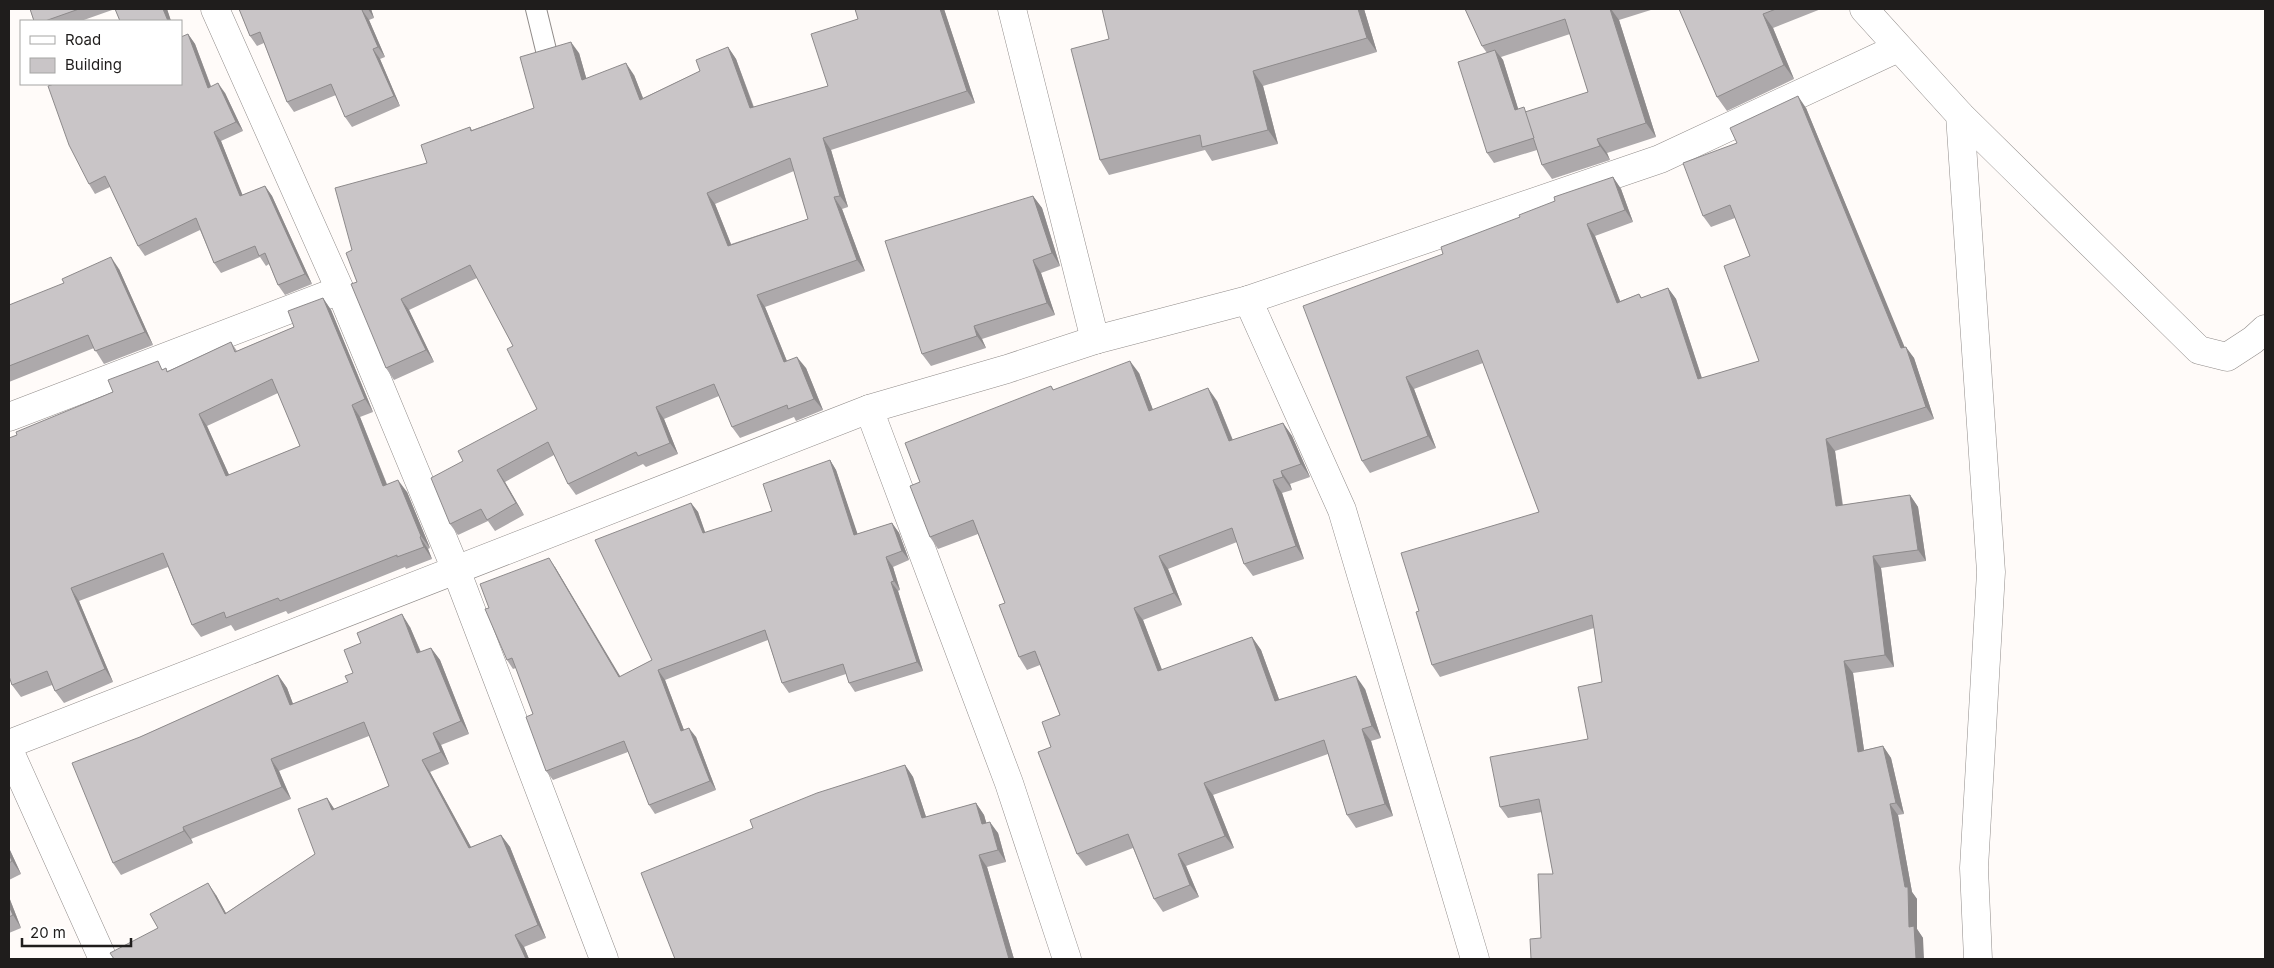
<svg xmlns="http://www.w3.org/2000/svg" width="2274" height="968" font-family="Inter,sans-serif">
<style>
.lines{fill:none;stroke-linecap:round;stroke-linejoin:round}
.service-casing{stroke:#918c8a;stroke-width:22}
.minor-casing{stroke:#918c8a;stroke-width:29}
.service{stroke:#fff;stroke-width:20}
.minor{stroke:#fff;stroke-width:28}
.wall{fill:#ada9ab;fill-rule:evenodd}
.shaded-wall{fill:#8d8a8b}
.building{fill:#c9c5c7;stroke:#8d8a8b;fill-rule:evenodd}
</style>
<rect width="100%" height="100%" fill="#fffbf9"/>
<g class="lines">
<defs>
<path id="service" d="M536,9L546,50"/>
<g id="minor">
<path d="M215,9L340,290L456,570L604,959"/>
<path d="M1012,9L1095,340"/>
<path d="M1864,9L1960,115L1991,572L1974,868L1978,959"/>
<path d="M1960,115L2199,350L2227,357L2253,340L2265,329"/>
<path d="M1248,300L1342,510L1475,959"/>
<path d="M869,409L1009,783L1067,959"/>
<path d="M9,417L340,290"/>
<path d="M9,744L869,409L1007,369L1095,340L1248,300L1660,159L1898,48"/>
<path d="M9,750L103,959"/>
</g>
</defs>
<!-- service casing -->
<use href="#service" class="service-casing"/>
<!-- minor casing -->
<use href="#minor" class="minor-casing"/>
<!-- service -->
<use href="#service" class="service"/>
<!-- minor -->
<use href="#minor" class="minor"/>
</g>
<!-- wall -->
<g class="wall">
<path d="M30,9H167L171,21H120L115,9L81,21H34Z"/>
<path d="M239,9H371L374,18L369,20L385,57L380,59L400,106L352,127L345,117L336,95L294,112L287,102L264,43L257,46L250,36Z"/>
<path d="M855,9H944L975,103L831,150L848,207L842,209L865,271L765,307L787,361L806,368L823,410L796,421L794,417L740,438L732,427L719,396L664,419L678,454L646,467L643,464L576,495L568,484L554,455L505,482L524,515L495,531L488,521L458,535L450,524L463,461L537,409L513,346L477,278L409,310L434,362L394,380L386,368L357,282L352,250L427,163L470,127L472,130L534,108L579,53L586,78L634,75L643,98L700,71L728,47L736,59L754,107L828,86L858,19ZM794,171L808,219L731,244L715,204Z"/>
<path d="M1364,9L1377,52L1263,86L1278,144L1212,161L1205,150L1109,175L1100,160L1109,39Z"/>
<path d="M1465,9H1654L1619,20L1656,137L1607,153L1610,160L1552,179L1542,165L1537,150L1494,163L1487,153V53L1482,46ZM1570,34L1588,92L1527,112L1518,109L1503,60L1501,57Z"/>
<path d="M1679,9H1821L1773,28L1794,79L1727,111L1717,97Z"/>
<path d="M188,34L195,44L211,86L225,93L243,131L221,141L242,195L265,186L272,196L312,284L285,295L278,285L269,264L266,266L260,257L221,273L214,263L200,230L145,256L138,246L110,187L95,194L89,184Z"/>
<path d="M1806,108L1904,347L1914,358L1934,419L1835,451L1843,505L1910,495L1918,507L1926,561L1881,568L1894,667L1853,673L1864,750L1883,746L1891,758L1904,814L1898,815L1912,892L1917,899V929L1923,938H1541L1553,874L1542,812L1508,818L1500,807L1588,739L1602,682L1594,628L1440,677L1432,665L1419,611L1539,512L1483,363L1414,389L1436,448L1370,473L1362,461L1443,254L1555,201L1613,177L1621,189L1633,222L1595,236L1620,301L1639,294L1642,298L1668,288L1676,299L1702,378L1759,361L1750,256L1735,218L1711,227L1703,216L1737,143Z"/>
<path d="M1033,196L1042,208L1060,266L1041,273L1055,315L982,339L986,348L931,366L922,354Z"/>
<path d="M119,269L153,345L104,364L94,348L9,382V305Z"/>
<path d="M323,298L331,310L373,412L360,417L387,484L407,492L430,548L428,549L432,559L406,569L405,567L288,614L286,611L235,631L231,625L201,637L192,625L168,567L79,601L113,682L64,703L55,691L52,685L21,697L12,685L17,435L163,369L168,371L231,342L237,351L294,327ZM278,393L300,446L229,475L207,426Z"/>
<path d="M1139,373L1153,410L1217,401L1233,440L1283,423L1292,436L1310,477L1290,484L1292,490L1282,493L1304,559L1253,576L1244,564L1237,542L1168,569L1182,605L1143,620L1162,670L1252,637L1261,650L1279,699L1365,689L1381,738L1371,741L1393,816L1356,828L1347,815L1328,754L1213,795L1234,848L1186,866L1199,897L1163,912L1154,899L1133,848L1086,866L1077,854L1051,747L1060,715L1040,665L1027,670L1019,657L1005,603L978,534L938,549L930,537L920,482L1051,386L1054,390Z"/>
<path d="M830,460L836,470L857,534L892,523L899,533L909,560L893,567L900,590L898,591L923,671L855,692L849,683L846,674L789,693L782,683L768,640L665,680L684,730L696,737L716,790L655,814L649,805L628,752L553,780L546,771L533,714L516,668L513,669L507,660L489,608L555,567L620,677L652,660L691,503L698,512L705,533L772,511Z"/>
<path d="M410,627L421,652L431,648L440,660L469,734L441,745L449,764L430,772L471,847L501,835L510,847L546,938L524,947L529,959H114L158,928L216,895L226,913L315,854L327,798L334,809L389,786L369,736L279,771L291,799L191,839L193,843L121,875L113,863L140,737L278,675L287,688L293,704L348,682L353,673Z"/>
<path d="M905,765L913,777L926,817L976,803L984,815L986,823L998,833L1006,862L987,867L1014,959L753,828Z"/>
<path d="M9,848L21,874L9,880Z"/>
<path d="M9,897L21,928L9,933Z"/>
</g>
<!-- shaded-wall -->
<g class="shaded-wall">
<path d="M163,9H167L171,21H168Z"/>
<path d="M368,9H371L374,18Z"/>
<path d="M940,9H944L975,103L967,91Z"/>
<path d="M1358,9H1364L1377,52L1367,38Z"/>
<path d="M1610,9H1611L1619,20L1656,137L1646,123Z"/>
<path d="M362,10L369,20L385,57L378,47Z"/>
<path d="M1763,14L1773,28L1794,79L1784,65Z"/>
<path d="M188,34L195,44L215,98L208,88Z"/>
<path d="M571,42L579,53L590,91L582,80Z"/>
<path d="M728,47L736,59L758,120L750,108Z"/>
<path d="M373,49L380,59L400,106L394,96Z"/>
<path d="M1495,50L1503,60L1522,121L1515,110Z"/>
<path d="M626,63L634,75L648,111L640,100Z"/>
<path d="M1253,71L1263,86L1278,144L1268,130Z"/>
<path d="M218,83L225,93L243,131L236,122Z"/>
<path d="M1798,96L1806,108L1910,360L1901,348Z"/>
<path d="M214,132L221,141L247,206L240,196Z"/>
<path d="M823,138L831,150L848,207L840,196Z"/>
<path d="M1597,139L1607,153L1610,160L1600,146Z"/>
<path d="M1613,177L1621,189L1633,222L1625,210Z"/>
<path d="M265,186L272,196L312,284L305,274Z"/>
<path d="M707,193L715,204L736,257L728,246Z"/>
<path d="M1033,196L1042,208L1060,266L1052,253Z"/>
<path d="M834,197L842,209L865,271L857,260Z"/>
<path d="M1587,224L1595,236L1625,314L1617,303Z"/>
<path d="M111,257L119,269L153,345L145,332Z"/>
<path d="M1033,260L1041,273L1055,315L1047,303Z"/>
<path d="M1668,288L1676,299L1706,391L1698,379Z"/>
<path d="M757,295L765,307L792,374L784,362Z"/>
<path d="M323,298L331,310L373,412L365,399Z"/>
<path d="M401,299L409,310L434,362L426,350Z"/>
<path d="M974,326L982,339L986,348L977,336Z"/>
<path d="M1906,347L1914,358L1934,419L1926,407Z"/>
<path d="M797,357L806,368L823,410L814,399Z"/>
<path d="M1130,361L1139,373L1158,423L1149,411Z"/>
<path d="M1406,377L1414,389L1436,448L1428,436Z"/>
<path d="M1208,388L1217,401L1238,454L1229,441Z"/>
<path d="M352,405L360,417L392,498L383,486Z"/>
<path d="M656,407L664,419L678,454L670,443Z"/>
<path d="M199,414L207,426L235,488L226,476Z"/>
<path d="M1283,423L1292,436L1310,477L1301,464Z"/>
<path d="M1826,439L1835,451L1844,517L1836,506Z"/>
<path d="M830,460L836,470L861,544L854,535Z"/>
<path d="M497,470L505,482L524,515L516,503Z"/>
<path d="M1281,471L1290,484L1292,490L1283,477Z"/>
<path d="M398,480L407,492L430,548L421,536Z"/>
<path d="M1273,480L1282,493L1304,559L1296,546Z"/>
<path d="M1910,495L1918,507L1926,561L1918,550Z"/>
<path d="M691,503L698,512L709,543L703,533Z"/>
<path d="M892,523L899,533L909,560L902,551Z"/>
<path d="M420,537L428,549L432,559L424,547Z"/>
<path d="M1159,556L1168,569L1182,605L1174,593Z"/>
<path d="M1873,556L1881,568L1894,667L1885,655Z"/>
<path d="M886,557L893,567L900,590L894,581Z"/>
<path d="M549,558L555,567L626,686L619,677Z"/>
<path d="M891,582L898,591L923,671L917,662Z"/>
<path d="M71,588L79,601L113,682L105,669Z"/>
<path d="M1134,608L1143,620L1167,683L1158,671Z"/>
<path d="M402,614L410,627L426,665L417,653Z"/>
<path d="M1252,637L1261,650L1284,713L1275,701Z"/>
<path d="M431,648L440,660L469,734L461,721Z"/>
<path d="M1844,661L1853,673L1866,764L1858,752Z"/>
<path d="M658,670L665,680L688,741L681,731Z"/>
<path d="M278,675L287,688L298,717L290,705Z"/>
<path d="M1356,676L1365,689L1381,738L1372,726Z"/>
<path d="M689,728L696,737L716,790L710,781Z"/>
<path d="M1362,729L1371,741L1393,816L1385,804Z"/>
<path d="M433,733L441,745L449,764L441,752Z"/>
<path d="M1883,746L1891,758L1904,814L1896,803Z"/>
<path d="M271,759L279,771L291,799L282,787Z"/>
<path d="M422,760L430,772L478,860L469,848Z"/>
<path d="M905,765L913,777L930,829L922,818Z"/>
<path d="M1204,783L1213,795L1234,848L1225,836Z"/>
<path d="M327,798L335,810H332Z"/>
<path d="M976,803L984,815L990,835L982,824Z"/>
<path d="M1890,804L1898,815L1912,892L1917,899V929L1923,938L1924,959H1916L1909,927L1905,887Z"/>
<path d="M990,822L998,833L1006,862L998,850Z"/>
<path d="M183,827L191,839L193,843L184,831Z"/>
<path d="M501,835L510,847L546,938L538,925Z"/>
<path d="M9,848L21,874L12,861L9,854Z"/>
<path d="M1178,854L1186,866L1199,897L1190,885Z"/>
<path d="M979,855L987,867L1014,959H1009L1005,945Z"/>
<path d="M208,883L216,895L233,926L225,914Z"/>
<path d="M9,897L21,928L13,915L9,906Z"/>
<path d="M515,935L524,947L529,959H526Z"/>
</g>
<!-- building -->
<g class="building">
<path d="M30,9H79L45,21H34Z"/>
<path d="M115,9H163L168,21H120Z"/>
<path d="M239,9H365L362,10L378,47L373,49L394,96L345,117L331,84L287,102L260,32L250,36Z"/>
<path d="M855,9H940L967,91L823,138L840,196L834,197L857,260L757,295L784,362L797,357L814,399L788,409L787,405L732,427L714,384L656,407L670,443L638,456L636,452L568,484L548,442L497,470L516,503L487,520L481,509L450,524L431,478L463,461L458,451L537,409L507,349L513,346L470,265L401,299L426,350L386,368L351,284L357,282L346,253L352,250L335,188L427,163L421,145L470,127L471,131L534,108L520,57L571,42L582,80L626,63L640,100L700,71L696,60L728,47L750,108L828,86L811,34L858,19ZM790,158L808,219L728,246L707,193Z"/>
<path d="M1102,9H1358L1367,38L1253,71L1268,130L1202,147L1200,135L1100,160L1071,49L1109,39Z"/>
<path d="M1465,9H1610L1646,123L1597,139L1600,146L1542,165L1525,112L1588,92L1565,19L1482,46Z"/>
<path d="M1679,9H1776L1763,14L1784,65L1717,97Z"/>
<path d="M188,34L208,88L218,83L236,122L214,132L240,196L265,186L305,274L278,285L265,253L259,256L255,246L214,263L196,218L138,246L105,176L89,184L69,145L48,86L54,84H181V37Z"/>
<path d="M1495,50L1515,110L1524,107L1534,138L1487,153L1458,62Z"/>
<path d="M1798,96L1901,348L1906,347L1926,407L1826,439L1836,506L1910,495L1918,550L1873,556L1885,655L1844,661L1858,752L1883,746L1896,803L1890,804L1905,887H1908L1909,927L1914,926L1916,959H1531L1530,939L1541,938L1538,874H1553L1539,799L1500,807L1490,757L1588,739L1578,687L1602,682L1592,615L1432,665L1416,612L1419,611L1401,553L1539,512L1478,350L1406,377L1428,436L1362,461L1303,306L1443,254L1441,247L1520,217L1519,215L1555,201L1554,197L1613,177L1625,210L1587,224L1617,303L1639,294L1641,298L1668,288L1698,379L1759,361L1724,266L1750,256L1730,205L1703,216L1683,163L1737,143L1730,128Z"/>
<path d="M1033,196L1052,253L1033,260L1047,303L974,326L977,336L922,354L885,241Z"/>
<path d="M111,257L145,332L95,351L88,335L9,366V305L64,283L62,279Z"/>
<path d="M323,298L365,399L352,405L383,486L398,480L421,536L420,537L424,547L397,557V555L280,601L278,598L226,618L224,612L192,625L163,553L71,588L105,669L55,691L47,671L12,685L9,676V438L17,435L16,432L113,392L108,380L158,361L162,370L166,368L167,372L231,342L235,352L294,327L288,311ZM272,379L300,446L226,476L199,414Z"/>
<path d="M1130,361L1149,411L1208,388L1229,441L1283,423L1301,464L1281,471L1283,477L1273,480L1296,546L1244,564L1232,528L1159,556L1174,593L1134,608L1158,671L1252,637L1275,701L1356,676L1372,726L1362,729L1385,804L1347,815L1324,740L1204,783L1225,836L1178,854L1190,885L1154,899L1128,834L1077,854L1038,752L1051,747L1042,722L1060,715L1035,651L1019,657L999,605L1005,603L973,520L930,537L910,486L920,482L905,443L1051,386L1053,390Z"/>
<path d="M830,460L854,535L892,523L902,551L886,557L894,581L891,582L917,662L849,683L843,664L782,683L765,630L658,670L681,731L689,728L710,781L649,805L624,741L546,771L526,717L533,714L512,658L507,660L485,609L489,608L480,584L549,558L619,677L652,660L595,540L691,503L703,533L772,511L763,484Z"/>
<path d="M402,614L417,653L431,648L461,721L433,733L441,752L422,760L469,848L501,835L538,925L515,935L526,959H114L110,953L158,928L150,914L208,883L225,914L315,854L298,809L327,798L332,810L389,786L364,722L271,759L282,787L183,827L184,831L113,863L72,763L140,737L278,675L290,705L348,682L345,676L353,673L344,650L361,643L357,633Z"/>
<path d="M905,765L922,818L976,803L982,824L990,822L998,850L979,855L1009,959H675L641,873L753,828L750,820L817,793Z"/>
<path d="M9,854L12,861L9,863Z"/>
<path d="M9,906L13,915L9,917Z"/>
</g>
<!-- border -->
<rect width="2274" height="968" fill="none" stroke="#1f1d1c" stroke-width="20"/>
<!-- legend -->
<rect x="20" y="20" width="162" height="65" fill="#ffffff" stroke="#a5a5a4"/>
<rect x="30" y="36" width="25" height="8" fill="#ffffff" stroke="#a5a5a4"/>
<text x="65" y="45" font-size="15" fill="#1f1d1c">Road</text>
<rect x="30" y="58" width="25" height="15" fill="#c9c5c7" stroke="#a5a5a4"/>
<text x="65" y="70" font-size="15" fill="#1f1d1c">Building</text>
<!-- scale -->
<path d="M22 938v8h109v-8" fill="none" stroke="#1f1d1c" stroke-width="2.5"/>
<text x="30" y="938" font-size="15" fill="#1f1d1c" stroke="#ffffff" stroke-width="4" paint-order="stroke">20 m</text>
</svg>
